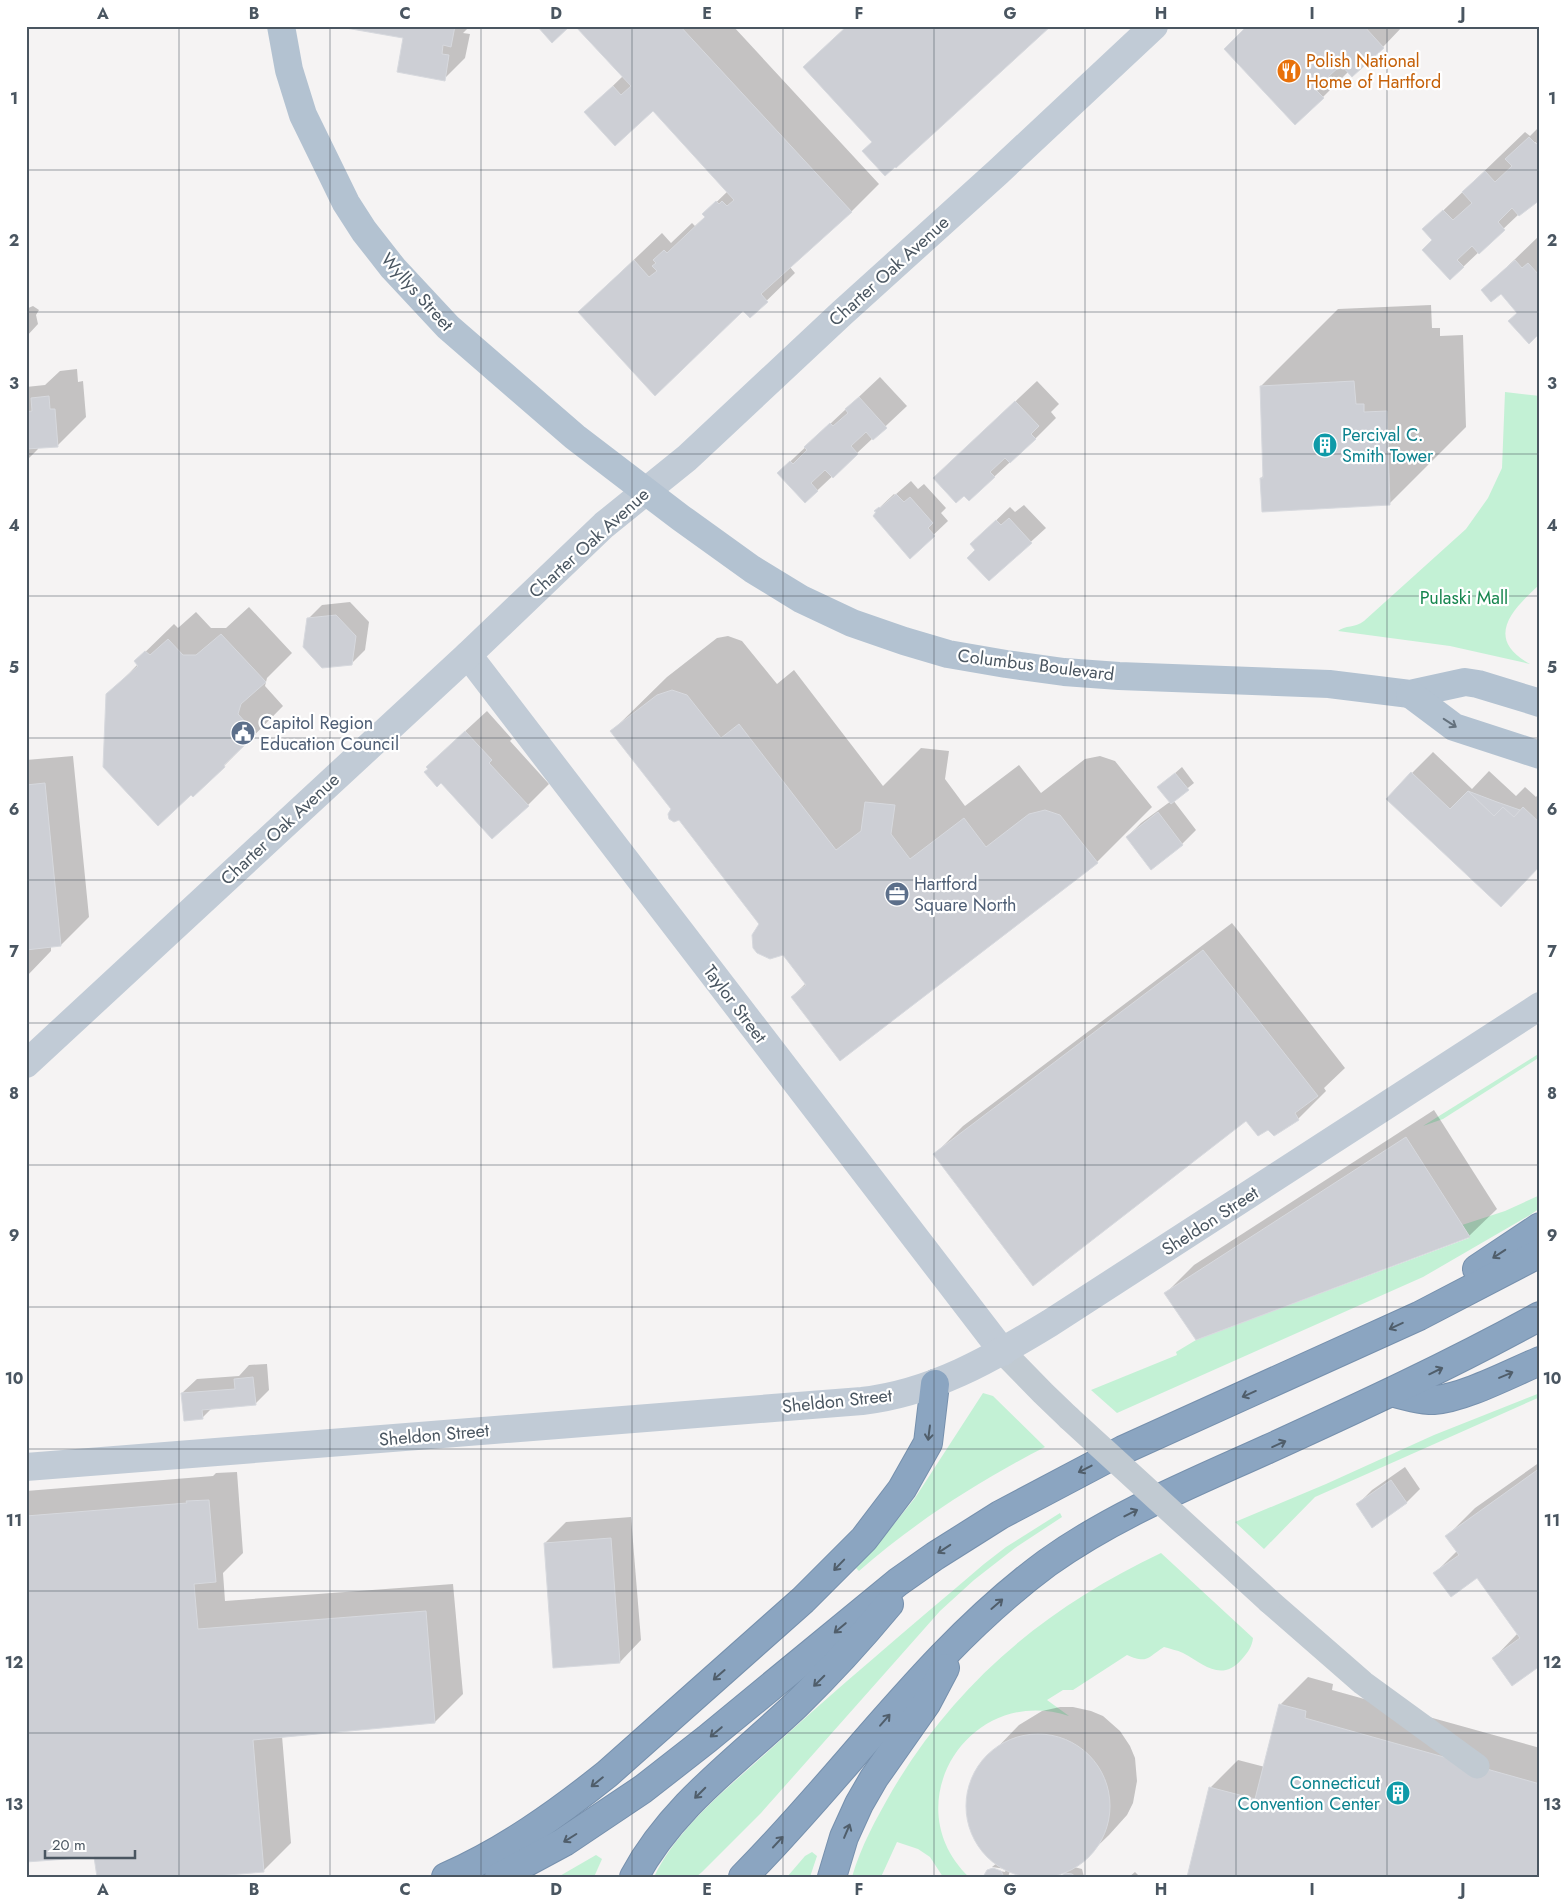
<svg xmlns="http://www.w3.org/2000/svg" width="1566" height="1903" font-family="Jost,sans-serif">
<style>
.green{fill:#c3f1d5}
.shadow{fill:#0003}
.building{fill:#cdcfd5;stroke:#d7d9de}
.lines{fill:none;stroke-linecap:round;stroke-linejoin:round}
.highway-casing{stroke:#7690ad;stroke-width:30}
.street{stroke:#c1cad2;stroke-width:25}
.secondary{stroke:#c1cbd6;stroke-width:28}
.primary{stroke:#b3c2d1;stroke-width:28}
.highway{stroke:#8ba5c1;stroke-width:28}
.street-bridge{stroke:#c1cad2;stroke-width:25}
.oneway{stroke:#64717d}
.oneway2{stroke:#505e6b}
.grid{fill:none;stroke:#4a5661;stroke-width:1;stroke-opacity:0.55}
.labels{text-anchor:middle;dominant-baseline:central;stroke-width:4.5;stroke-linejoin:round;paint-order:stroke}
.food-label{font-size:18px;fill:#c56008;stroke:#fff;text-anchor:start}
.street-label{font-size:18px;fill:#4a5661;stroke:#fff}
.culture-label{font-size:18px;fill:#0d838f;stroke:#fff;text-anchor:start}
.park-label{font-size:18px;fill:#17864f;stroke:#fff}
.service-label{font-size:18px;fill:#4e5e75;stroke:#fff;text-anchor:start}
.neatline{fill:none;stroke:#4a5661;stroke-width:2}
.grid-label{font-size:16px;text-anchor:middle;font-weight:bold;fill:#4a5661}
</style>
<rect width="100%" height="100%" fill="#f5f3f3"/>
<!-- green -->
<g class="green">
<path d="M1505,392L1540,396V584C1513,609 1483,638 1530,664L1450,646L1338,631C1345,625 1355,628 1364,621L1466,529L1488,498L1502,468Z"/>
<path d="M1540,1053V1057L1443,1119L1423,1126Z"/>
<path d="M1540,1195V1208L1530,1215L1423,1277L1117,1413L1091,1390L1177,1355L1176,1352L1196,1340L1469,1238L1462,1225L1505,1211Z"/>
<path d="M983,1393L993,1396L1045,1447C979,1481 915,1522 859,1571L856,1568L886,1534L915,1498Z"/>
<path d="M1540,1393V1397L1315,1497L1264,1549L1235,1522L1326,1484L1434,1435Z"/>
<path d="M1060,1513L1062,1517L1015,1548L974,1580L940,1611L761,1813L702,1872L696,1877H654C678,1828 723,1792 763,1756C835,1690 910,1627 984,1564L1006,1547Z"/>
<path d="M1161,1553L1253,1638C1252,1647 1248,1652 1242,1659C1221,1683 1204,1664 1183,1653C1177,1650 1170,1649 1164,1647C1147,1658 1147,1664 1127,1655L1073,1690H1063L1047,1700L1069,1716C970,1683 893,1804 969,1877H943L930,1857L918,1849L897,1842L881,1877H852C861,1846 876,1819 892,1791C956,1682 1047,1607 1161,1553Z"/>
<path d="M812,1852L817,1856L810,1877H787L805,1856Z"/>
<path d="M596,1855L602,1859L594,1877H558Z"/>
</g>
<!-- shadow -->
<g class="shadow">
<path d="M344,26H470L463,33L470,34L465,58L444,79L405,37Z"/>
<path d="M577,26H733L879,184L851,212L790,267L795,273L750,317L743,309L579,312L662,233L671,243L692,223L695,226L706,216L704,214L728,191L653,109L586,112L623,76Z"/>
<path d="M1249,26H1403L1383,47L1348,72L1323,97Z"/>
<path d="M1540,126V146L1535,142L1533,143L1519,214L1463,267L1424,229L1525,132L1530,136Z"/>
<path d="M1540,235V335L1501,293L1483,290Z"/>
<path d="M1431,305L1432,328H1440V336L1463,335L1466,427L1389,504L1261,478L1264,475L1261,386L1338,309Z"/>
<path d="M33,306L39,310L36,315L38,324L26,337V309Z"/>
<path d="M77,369L78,382L83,381L86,417L58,445L38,447V449L26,461V387L45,385L60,371Z"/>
<path d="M880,377L907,406L805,502L778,473Z"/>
<path d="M1037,381L1059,404L1051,412L1056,418L1035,439L969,500L964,494L934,478Z"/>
<path d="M911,481L918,489L924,484L946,508L941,513L948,521L910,557L876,511L894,494L895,495Z"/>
<path d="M1024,505L1046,528L989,580L986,530L1010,507L1015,512Z"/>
<path d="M350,602L369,622L365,650L351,664L308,619L322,605Z"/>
<path d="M249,607L292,653L267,678L265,686L283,706L224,766L108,695L138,664L136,661L174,624L178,628L196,612L211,628H226Z"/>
<path d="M728,636L742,641L777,684L794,670L883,786L921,748L949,751L945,779L965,806L1019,765L1041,793L1085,759L1100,756L1115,761L1152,807L1097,862L840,1059L792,997L806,983L612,731L667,677L717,638Z"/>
<path d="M487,711L512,739L510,741L549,784L528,805L449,746Z"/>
<path d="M1433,752L1472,789L1489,771L1516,796L1525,787L1536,797L1540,792V866L1522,884L1412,773Z"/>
<path d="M73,756L89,917L61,945L51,946V951L26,977V760Z"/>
<path d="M1182,767L1194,783L1173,800L1196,830L1182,844L1127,837L1141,823L1171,801L1166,781Z"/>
<path d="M1232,923L1345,1068L1324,1088L1326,1091L1298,1119L1268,1128L1246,1119L935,1154L963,1126Z"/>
<path d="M1434,1110L1497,1209L1469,1236L1166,1293L1194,1265Z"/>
<path d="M267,1364L269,1390L255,1404L212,1408L202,1418L182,1393L197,1379L239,1376L249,1365Z"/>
<path d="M1540,1462V1664L1494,1658L1518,1633L1477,1576L1435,1573L1457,1551L1447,1536L1475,1508Z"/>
<path d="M1405,1467L1420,1489L1406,1503L1358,1504L1372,1490Z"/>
<path d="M237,1472L243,1553L223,1573L225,1601L453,1584L463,1694L435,1722L282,1736L291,1843L263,1871L95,1855L26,1861V1491L213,1476L216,1473Z"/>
<path d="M631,1517L641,1640L620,1662L545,1543L566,1522Z"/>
<path d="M1308,1677L1333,1684L1332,1690L1540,1748V1877L1210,1788L1238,1760L1265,1767L1280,1705Z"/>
<path d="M1060,1707H1073L1091,1711L1103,1716L1120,1731L1130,1746L1135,1758L1137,1781L1133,1803L1127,1815L1109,1835L1080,1863L1074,1867L1082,1869L1084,1877H1061L1068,1870L1044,1877H1022L1023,1875L1010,1871L1008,1877H985L990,1869L1005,1872L1006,1869L992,1867L997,1863L980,1848L972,1832L967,1815V1801L968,1792L974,1775L991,1754L1019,1725L1042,1711Z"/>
<path d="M1135,1872L1140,1877H1129Z"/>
</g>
<!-- building -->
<g class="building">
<path d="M455,26L451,47L443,45L442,54L449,55L445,81L397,72L403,38L340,27Z"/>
<path d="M537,26H570L552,43Z"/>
<path d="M575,26H680L852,212L761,294L768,302L750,318L743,311L655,396L578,312L634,260L649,277L657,271L652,266L656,263L653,260L664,250L667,253L705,217L702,214L716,201L719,204L722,201L727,206L734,200L653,111L615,146L584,112L613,86L621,95L631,86Z"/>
<path d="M847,26H1051L896,168L895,167L885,176L862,151L872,142L803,67Z"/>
<path d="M1247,26H1364L1384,48L1352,77L1341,65L1315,89L1324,98L1295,125L1224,49Z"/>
<path d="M1529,137L1536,144L1540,141V200L1519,216L1512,208L1498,222L1505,230L1479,254L1472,246L1457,260L1464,267L1450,280L1422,250L1432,240L1422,229L1443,210L1453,220L1472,203L1462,192L1485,171L1495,182L1512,166L1505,159Z"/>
<path d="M1515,260L1522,268L1528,263L1540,276V337L1538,335L1529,344L1508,321L1517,313L1501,294L1491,302L1481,290Z"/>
<path d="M1354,381L1356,404H1364V412L1387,411L1390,505L1262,512L1260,478H1263L1260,386Z"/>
<path d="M49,396L50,409H55L58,447L26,449V412L32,411L31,398Z"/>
<path d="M859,397L887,428L873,440L866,432L851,446L858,454L833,478L825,470L811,483L818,491L805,503L777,473L790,461L793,464L807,450L804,447L830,423L833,426L848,413L845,409Z"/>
<path d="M1015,401L1039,426L1031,434L1036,439L1010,463L1005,458L990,472L995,477L969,501L964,496L956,503L933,478Z"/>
<path d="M896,494L904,502L910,497L933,523L928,528L935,536L910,559L873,516L876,512L874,511L879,507L880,508Z"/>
<path d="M1009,518L1032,543L989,581L967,558L975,550L970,544L996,520L1001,525Z"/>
<path d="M336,615L356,636L352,665L322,668L303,647L307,618Z"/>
<path d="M221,634L266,682L241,704L238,714L256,734L224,765L225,767L193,797L191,795L158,826L103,767L106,694L138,666L134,661L145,651L150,655L168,639L183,655H196Z"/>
<path d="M672,690L687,695L721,738L739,724L836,850L861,831L865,802L895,805L891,834L910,859L964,818L986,847L1029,814L1045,810L1060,815L1098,863L840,1061L791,997L806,985L783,955L770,959L757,953L753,948L752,935L759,924L679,820L674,822L669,819L668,814L671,809L610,731L657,695Z"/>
<path d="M465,731L492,760L489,763L529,806L492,839L441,783L437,787L424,772L428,769L426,767Z"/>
<path d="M1411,772L1450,809L1468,791L1494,816L1503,807L1514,817L1523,807L1540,823V866L1501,907L1386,799Z"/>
<path d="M1175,773L1189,790L1171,804L1157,787Z"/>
<path d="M45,783L61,946L26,950V785Z"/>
<path d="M1468,791L1497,802L1520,810L1514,817L1503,807L1494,816Z"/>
<path d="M1158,812L1183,845L1151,870L1126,837Z"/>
<path d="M1203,950L1318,1096L1295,1113L1299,1120L1274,1136L1268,1130L1258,1136L1246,1121L1033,1286L933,1154Z"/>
<path d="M1406,1137L1470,1237L1196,1340L1164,1293Z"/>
<path d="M253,1377L256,1405L202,1410L203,1419L184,1421L181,1393L235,1389L234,1379Z"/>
<path d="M1540,1468V1666L1512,1686L1492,1658L1520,1638L1477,1578L1451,1597L1433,1573L1459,1555L1445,1536Z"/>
<path d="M1391,1480L1407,1503L1372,1528L1356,1504Z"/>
<path d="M209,1500L216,1582L194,1584L198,1629L426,1611L435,1723L253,1740L264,1872L205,1877H97L94,1857L26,1862V1516L187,1503L186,1501Z"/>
<path d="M611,1538L620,1663L553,1668L544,1543Z"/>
<path d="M1279,1704L1306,1711L1305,1718L1540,1784V1877H1187L1209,1787L1255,1799Z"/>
<circle cx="1038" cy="1806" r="72"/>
<path d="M993,1868L1001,1871L1004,1877H983L987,1870Z"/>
<path d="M1065,1873L1072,1874L1076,1877H1060Z"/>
</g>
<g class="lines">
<defs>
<g id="highway">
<path d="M1477,1269L1540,1227"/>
<path d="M1392,1392C1406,1396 1420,1400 1434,1400C1464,1398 1511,1373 1540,1361"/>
<path d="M446,1877C505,1851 557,1814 607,1774L803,1600L864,1539L902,1489L928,1443L935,1384"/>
<path d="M499,1877L564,1842L643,1789L707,1739L898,1582L935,1556L1000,1515L1123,1450L1419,1316L1540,1253"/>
<path d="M634,1877C672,1806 739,1759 796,1705C829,1673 860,1639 889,1604"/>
<path d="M743,1877C846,1774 929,1650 1047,1563C1114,1515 1193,1483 1268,1449C1360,1407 1451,1365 1540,1316"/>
<path d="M832,1877L844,1837L859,1804L874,1778L926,1704L945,1668"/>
</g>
</defs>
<!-- highway casing -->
<use href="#highway" class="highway-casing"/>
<!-- street -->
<g class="street">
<path d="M1003,1352L1043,1393L1069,1418"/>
<path d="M1269,1601L1363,1683L1477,1766"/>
</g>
<!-- secondary -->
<g class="secondary">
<path d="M468,655L1003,1352"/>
<path d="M26,1064L468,655L604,525L687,458L842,313L998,172L1154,26"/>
<path d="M26,1467L862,1401C932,1393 991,1359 1050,1323L1540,1006"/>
</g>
<!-- primary -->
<g class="primary">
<path d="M281,26L289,70L303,115L346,203L364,231L393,268L448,327L575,437L681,518L752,569L801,599L852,623L904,641L948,654L1006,664L1064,672L1119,676L1329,684L1410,694L1465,682L1478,684L1540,703"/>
<path d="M1410,694L1454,727L1540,755"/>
</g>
<!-- highway -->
<use href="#highway" class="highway"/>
<!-- street-bridge -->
<path class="street-bridge" d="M1069,1418L1269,1601"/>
</g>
<!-- one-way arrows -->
<defs><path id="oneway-shaft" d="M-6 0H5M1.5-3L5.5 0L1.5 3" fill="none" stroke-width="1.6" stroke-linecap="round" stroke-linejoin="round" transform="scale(1.25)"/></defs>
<use class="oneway" href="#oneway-shaft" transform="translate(1450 723) rotate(33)"/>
<g class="oneway2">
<use href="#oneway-shaft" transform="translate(1499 1254) rotate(147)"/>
<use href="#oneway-shaft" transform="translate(1396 1326) rotate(155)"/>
<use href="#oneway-shaft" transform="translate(1436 1371) rotate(-26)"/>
<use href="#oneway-shaft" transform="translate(1506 1375) rotate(-23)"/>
<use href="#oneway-shaft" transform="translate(1249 1394) rotate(156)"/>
<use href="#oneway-shaft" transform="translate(929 1433) rotate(97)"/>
<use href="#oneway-shaft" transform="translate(1279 1444) rotate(-24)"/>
<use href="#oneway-shaft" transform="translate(1085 1469) rotate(153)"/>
<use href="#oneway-shaft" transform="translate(1131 1513) rotate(-27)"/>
<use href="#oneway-shaft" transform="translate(944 1549) rotate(147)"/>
<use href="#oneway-shaft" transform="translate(839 1565) rotate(134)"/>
<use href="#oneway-shaft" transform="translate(997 1604) rotate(-41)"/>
<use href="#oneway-shaft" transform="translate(840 1628) rotate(140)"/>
<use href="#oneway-shaft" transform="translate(719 1675) rotate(139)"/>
<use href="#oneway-shaft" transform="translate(819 1681) rotate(135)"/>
<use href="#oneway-shaft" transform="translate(885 1720) rotate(-49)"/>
<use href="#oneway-shaft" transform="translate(716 1732) rotate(140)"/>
<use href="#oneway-shaft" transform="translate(597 1782) rotate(141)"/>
<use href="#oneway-shaft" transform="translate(700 1793) rotate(135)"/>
<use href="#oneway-shaft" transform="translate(847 1831) rotate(-67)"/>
<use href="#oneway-shaft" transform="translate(570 1838) rotate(148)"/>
<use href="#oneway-shaft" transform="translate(778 1842) rotate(-47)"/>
</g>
<!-- grid -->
<path class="grid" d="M179,26V1877M330,26V1877M481,26V1877M632,26V1877M783,26V1877M934,26V1877M1085,26V1877M1236,26V1877M1387,26V1877M26,170H1540M26,312H1540M26,454H1540M26,596H1540M26,738H1540M26,880H1540M26,1023H1540M26,1165H1540M26,1307H1540M26,1449H1540M26,1591H1540M26,1733H1540"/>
<!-- icons -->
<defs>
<symbol id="restaurant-disc" viewBox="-11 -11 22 22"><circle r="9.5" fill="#e8710a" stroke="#fff"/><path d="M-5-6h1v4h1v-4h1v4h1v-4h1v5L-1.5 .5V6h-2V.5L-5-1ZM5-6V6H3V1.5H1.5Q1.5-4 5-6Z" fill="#fff"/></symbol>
<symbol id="building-disc" viewBox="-11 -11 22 22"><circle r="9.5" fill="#0f9aa8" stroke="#fff"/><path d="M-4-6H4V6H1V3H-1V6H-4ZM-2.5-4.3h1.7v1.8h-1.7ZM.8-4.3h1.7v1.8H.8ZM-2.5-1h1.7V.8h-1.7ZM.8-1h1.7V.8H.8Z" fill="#fff"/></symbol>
<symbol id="civic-disc" viewBox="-11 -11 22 22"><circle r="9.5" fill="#5c6f8a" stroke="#fff"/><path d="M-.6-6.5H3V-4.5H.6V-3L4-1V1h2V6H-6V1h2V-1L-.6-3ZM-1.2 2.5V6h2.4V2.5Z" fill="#fff"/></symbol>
<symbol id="office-disc" viewBox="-11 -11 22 22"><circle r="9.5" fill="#5c6f8a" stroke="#fff"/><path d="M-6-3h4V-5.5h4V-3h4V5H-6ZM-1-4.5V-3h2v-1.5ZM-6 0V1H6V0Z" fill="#fff"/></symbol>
</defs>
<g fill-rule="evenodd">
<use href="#restaurant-disc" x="1275" y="57" width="28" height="28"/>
<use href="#building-disc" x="1311" y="431" width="28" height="28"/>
<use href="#civic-disc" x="229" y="719" width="28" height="28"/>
<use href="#office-disc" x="883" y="880" width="28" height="28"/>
<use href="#building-disc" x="1384" y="1779" width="28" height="28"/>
</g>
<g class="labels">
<!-- food labels -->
<g class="food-label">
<text x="1306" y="61">Polish National<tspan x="1306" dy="21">Home of Hartford</tspan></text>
</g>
<!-- street labels -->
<g class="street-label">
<text transform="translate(889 271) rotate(-42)">Charter Oak Avenue</text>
<text transform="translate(417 292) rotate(48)">Wyllys Street</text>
<text transform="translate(589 543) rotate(-42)">Charter Oak Avenue</text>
<text transform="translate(1036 665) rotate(7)">Columbus Boulevard</text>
<text transform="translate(280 829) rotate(-43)">Charter Oak Avenue</text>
<text transform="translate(735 1004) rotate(53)">Taylor Street</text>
<text transform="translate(1210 1221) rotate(-33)">Sheldon Street</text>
<text transform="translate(837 1401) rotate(-6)">Sheldon Street</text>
<text transform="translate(434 1435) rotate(-5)">Sheldon Street</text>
</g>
<!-- culture labels -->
<g class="culture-label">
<text x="1342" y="435">Percival C.<tspan x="1342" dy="21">Smith Tower</tspan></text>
<text x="1380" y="1783" text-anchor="end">Connecticut<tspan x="1380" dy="21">Convention Center</tspan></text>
</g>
<!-- park labels -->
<g class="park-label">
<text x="1464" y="598">Pulaski Mall</text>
</g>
<!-- service labels -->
<g class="service-label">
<text x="260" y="723">Capitol Region<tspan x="260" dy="21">Education Council</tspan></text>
<text x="914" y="884">Hartford<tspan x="914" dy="21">Square North</tspan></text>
</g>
</g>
<!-- border -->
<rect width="1566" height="1903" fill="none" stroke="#ffffff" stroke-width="55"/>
<!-- scale -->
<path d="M45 1850v8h90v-8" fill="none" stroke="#4a5661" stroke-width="2.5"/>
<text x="52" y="1850" font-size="15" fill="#4a5661" stroke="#ffffff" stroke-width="4" paint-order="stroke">20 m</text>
<rect x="28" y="28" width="1510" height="1848" class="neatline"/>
<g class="grid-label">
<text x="103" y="19">A</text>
<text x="254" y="19">B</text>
<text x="405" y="19">C</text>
<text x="556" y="19">D</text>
<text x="707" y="19">E</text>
<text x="859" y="19">F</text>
<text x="1010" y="19">G</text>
<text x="1161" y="19">H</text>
<text x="1312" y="19">I</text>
<text x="1463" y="19">J</text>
<text x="14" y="104">1</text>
<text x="1552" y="104">1</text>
<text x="14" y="246">2</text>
<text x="1552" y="246">2</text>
<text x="14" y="389">3</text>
<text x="1552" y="389">3</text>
<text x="14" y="531">4</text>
<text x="1552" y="531">4</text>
<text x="14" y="673">5</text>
<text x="1552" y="673">5</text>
<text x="14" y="815">6</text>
<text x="1552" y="815">6</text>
<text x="14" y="957">7</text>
<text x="1552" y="957">7</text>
<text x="14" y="1099">8</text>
<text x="1552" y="1099">8</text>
<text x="14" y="1241">9</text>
<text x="1552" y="1241">9</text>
<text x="14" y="1384">10</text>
<text x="1552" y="1384">10</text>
<text x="14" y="1526">11</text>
<text x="1552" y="1526">11</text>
<text x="14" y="1668">12</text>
<text x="1552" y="1668">12</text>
<text x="14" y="1810">13</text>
<text x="1552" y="1810">13</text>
<text x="103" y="1895">A</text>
<text x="254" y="1895">B</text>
<text x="405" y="1895">C</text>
<text x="556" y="1895">D</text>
<text x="707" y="1895">E</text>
<text x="859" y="1895">F</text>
<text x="1010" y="1895">G</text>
<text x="1161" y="1895">H</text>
<text x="1312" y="1895">I</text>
<text x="1463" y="1895">J</text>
</g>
</svg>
